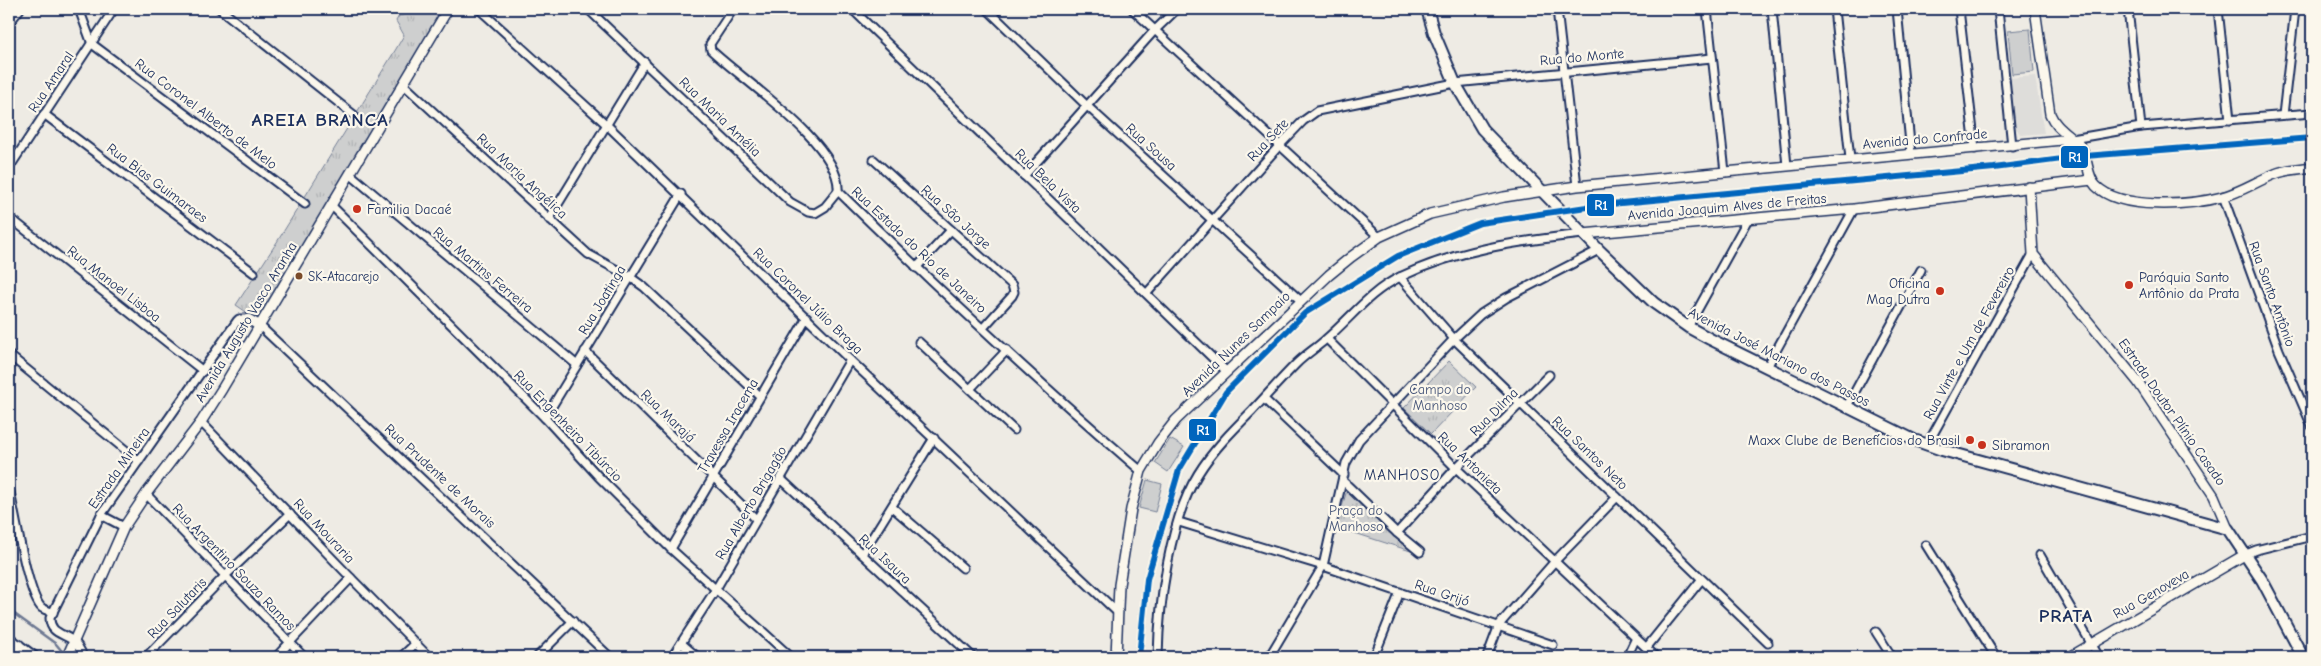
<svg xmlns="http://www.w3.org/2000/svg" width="2321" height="666" font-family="'Comic Neue',sans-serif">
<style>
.built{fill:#deddda}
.park{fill:url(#park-tufts);stroke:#747f96}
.garden{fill:#cecfcf;stroke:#747f96}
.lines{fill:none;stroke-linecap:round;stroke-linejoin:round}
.stream{stroke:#6d7892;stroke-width:2.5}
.minor-casing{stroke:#1b2f5e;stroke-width:11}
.tertiary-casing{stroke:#1b2f5e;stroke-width:12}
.secondary-casing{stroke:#1b2f5e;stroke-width:12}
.primary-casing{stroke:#1b2f5e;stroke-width:14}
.minor{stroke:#fbf7ec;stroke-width:7}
.tertiary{stroke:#fbf7ec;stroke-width:9}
.secondary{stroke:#fbf7ec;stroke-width:9}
.primary{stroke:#fbf7ec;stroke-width:10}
.rail-1-casing{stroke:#fbf7ec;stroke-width:10}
.rail-1{stroke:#0065bd;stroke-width:6}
.poi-dot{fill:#c8321e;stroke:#fbf7ec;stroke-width:2}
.bus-dot{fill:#7a4b2a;stroke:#fbf7ec;stroke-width:2}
.labels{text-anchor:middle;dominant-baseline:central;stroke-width:4.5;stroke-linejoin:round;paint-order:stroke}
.bus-label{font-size:13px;fill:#1b2f5e;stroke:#fbf7ec;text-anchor:start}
.street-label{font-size:14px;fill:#1b2f5e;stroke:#fbf7ec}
.poi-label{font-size:14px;fill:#1b2f5e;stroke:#fbf7ec;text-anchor:start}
.park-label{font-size:14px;fill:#48577a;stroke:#fbf7ec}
.neighbourhood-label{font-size:15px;letter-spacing:1px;fill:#1b2f5e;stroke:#fbf7ec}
.district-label{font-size:19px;font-weight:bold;letter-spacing:1px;fill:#1b2f5e;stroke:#fbf7ec}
.line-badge{stroke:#fbf7ec;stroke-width:2}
.badge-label{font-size:14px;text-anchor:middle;font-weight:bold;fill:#fff}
</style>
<defs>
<pattern id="park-tufts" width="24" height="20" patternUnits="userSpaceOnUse" patternTransform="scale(1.25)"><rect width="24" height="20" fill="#cecfcf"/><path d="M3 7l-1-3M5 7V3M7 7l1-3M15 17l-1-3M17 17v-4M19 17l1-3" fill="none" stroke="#b0b2b4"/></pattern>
</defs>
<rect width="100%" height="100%" fill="#eeebe4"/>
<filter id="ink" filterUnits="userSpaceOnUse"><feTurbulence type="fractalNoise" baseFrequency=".02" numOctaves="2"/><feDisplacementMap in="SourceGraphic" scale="10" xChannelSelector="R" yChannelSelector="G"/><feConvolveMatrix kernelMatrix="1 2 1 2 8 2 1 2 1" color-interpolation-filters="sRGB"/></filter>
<g filter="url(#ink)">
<!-- built -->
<path class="built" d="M2035,76L2044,133L2021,135L2015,127L2010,78Z"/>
<!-- park -->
<g class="park">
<path d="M403,9H443L258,320L236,305L277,242L396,49L404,35L396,21Z"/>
<path d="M1449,361L1476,387L1431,434L1404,408Z"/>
<path d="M1347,490L1420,554L1336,527Z"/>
</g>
<!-- garden -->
<g class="garden">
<path d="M2030,29L2034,72L2012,74L2008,31Z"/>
<path d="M1170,439L1184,447L1168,472L1155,463Z"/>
<path d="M1147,480L1162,484L1155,512L1139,508Z"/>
</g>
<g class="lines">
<!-- stream -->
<path class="stream" d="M9,610L56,644L66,656"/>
<defs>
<g id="minor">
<path d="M79,9L92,44L305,204"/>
<path d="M220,9L354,115"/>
<path d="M400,9L401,10"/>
<path d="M479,9L607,125L850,360L1117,612"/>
<path d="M588,9L790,202L808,212L815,213L825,207L838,191"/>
<path d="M733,9L710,44L711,50C742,80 842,145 838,191C936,287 1037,381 1141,471"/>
<path d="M852,9L1226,371"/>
<path d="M987,9L1086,105L1301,301"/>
<path d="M1132,9L1379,237"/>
<path d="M1557,9L1577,186"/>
<path d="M1707,9L1725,172"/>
<path d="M1772,9L1787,166"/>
<path d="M1834,9L1850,159"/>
<path d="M1897,9L1911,154"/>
<path d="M1959,9L1975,149"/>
<path d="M1998,9L2012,146"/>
<path d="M2128,9L2141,127"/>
<path d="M2218,9L2230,120"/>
<path d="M9,23L20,9"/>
<path d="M403,84L588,254L630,277L644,287L760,396"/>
<path d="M44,114L254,273"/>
<path d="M2283,115L2295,9"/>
<path d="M2072,139L2141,127L2312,113"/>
<path d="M874,160L1012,285L1014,292L1012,296L983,328"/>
<path d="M9,168L114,9"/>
<path d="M350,174L577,365"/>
<path d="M1024,176L1154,31L1177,9"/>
<path d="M2223,196L2279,350L2312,426"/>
<path d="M332,206L545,418L598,476L671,549L791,657"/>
<path d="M9,217L203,371"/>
<path d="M549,219L645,62"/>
<path d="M916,268L951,230"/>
<path d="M1400,277L1454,339L1768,643"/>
<path d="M1147,293L1279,146L1303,121L1317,111L1455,83L1712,58"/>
<path d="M260,326L610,657"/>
<path d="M1688,327L1748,219"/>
<path d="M1327,339L1456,468L1656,657"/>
<path d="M919,342L1014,430"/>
<path d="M585,351L756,519"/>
<path d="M9,355L139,461"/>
<path d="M1767,367L1854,209"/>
<path d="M970,389L1007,350"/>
<path d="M1264,399L1344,475"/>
<path d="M1846,408L1921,270"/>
<path d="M545,418L681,194"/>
<path d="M201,422L351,578L429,657"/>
<path d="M1927,445L2033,254"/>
<path d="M780,478L973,657"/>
<path d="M1344,482L1397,533L1420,552"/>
<path d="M9,488C15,511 27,595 42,608C45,610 50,611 53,613"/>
<path d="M146,494L304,657"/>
<path d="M892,507L963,568"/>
<path d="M101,515L124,527"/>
<path d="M1179,522L1323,566L1553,645"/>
<path d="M1397,533L1456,468L1549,375"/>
<path d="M1926,545L1996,657"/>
<path d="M671,549L807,317"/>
<path d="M862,554L934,438"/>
<path d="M2246,554L2256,550L2312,536"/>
<path d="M2040,555L2099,657"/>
<path d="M1876,632L1892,657"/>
<path d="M9,637L36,657"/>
<path d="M681,643L697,657"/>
<path d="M1647,647L1701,580"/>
<path d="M13,657L19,644"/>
<path d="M83,657C81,651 78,644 72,640C62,633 50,633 50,618L101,515L237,321L239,319H248"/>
<path d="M146,657L225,576L290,514"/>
<path d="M276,657L351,578"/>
<path d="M401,657L415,644"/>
<path d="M537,657L573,621"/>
<path d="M672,657L716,589L850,360"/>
<path d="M1158,657C1159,603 1169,521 1198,474C1212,451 1233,430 1252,411C1267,395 1281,379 1296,364C1305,355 1316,348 1325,340C1351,318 1369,292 1400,277C1458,249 1520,241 1583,234"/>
<path d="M1269,657L1323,566L1346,463L1359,440L1454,339L1481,314L1506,298L1599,250"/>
<path d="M1374,657L1400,592"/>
<path d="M1487,657L1499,625L1555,561L1617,497"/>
<path d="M1627,657L1635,640"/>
</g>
<g id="tertiary">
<path d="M2029,187L2033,254L2138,382L2214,496L2228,529"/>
<path d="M1583,234L1854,209L2092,180"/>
<path d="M1116,657L1119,585L1131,509L1141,471L1158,443L1176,420L1329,275L1351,257L1379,237L1430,214L1504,197L1577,186L2072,139"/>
<path d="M2070,657L2246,554"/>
</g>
<g id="secondary">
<path d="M2035,9L2050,114C2056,129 2071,135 2081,147C2089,159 2086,176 2096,186C2121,211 2191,205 2222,197C2241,192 2257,181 2275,174C2287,169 2300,169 2312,167"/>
<path d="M248,319L260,326"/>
<path d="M67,657L124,527L146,494L201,422L222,389L448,9"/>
</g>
<path id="primary" d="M1427,9L1434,33L1455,83L1482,129L1599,250L1654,303L1688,327L1710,339L1914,440L1942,450L2228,529L2262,580L2303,657"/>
</defs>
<!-- minor casing -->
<use href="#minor" class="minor-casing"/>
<!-- tertiary casing -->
<use href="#tertiary" class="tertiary-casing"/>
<!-- secondary casing -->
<use href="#secondary" class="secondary-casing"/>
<!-- primary casing -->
<use href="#primary" class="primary-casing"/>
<!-- minor -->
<use href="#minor" class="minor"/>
<!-- tertiary -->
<use href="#tertiary" class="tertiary"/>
<!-- secondary -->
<use href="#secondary" class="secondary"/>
<!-- primary -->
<use href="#primary" class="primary"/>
<defs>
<path id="rail-1" d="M1139,657L1147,579L1179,470L1226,392L1305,313L1398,256L1480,223L1600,205L1994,168L2085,156L2312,138"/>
</defs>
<!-- rail-1 casing -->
<use href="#rail-1" class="rail-1-casing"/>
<!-- rail-1 -->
<use href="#rail-1" class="rail-1"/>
</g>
</g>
<!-- markers -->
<g class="poi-dot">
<circle cx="357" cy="209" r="5"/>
<circle cx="2129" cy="285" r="5"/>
<circle cx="1940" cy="291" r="5"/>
<circle cx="1970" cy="440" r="5"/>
<circle cx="1982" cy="445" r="5"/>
</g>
<circle class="bus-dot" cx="299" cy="276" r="4.5"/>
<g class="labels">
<!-- bus labels -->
<g class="bus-label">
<text x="308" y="276">SK-Atacarejo</text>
</g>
<!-- street labels -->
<g class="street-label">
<text transform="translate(1582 57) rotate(-5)">Rua do Monte</text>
<text transform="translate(51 82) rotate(-56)">Rua Amaral</text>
<text transform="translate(206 114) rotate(37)">Rua Coronel Alberto de Melo</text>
<text transform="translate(720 117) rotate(44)">Rua Maria Amélia</text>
<text transform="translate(1925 139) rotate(-5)">Avenida do Confrade</text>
<text transform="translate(1268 140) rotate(-47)">Rua Sete</text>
<text transform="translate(1151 147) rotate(42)">Rua Sousa</text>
<text transform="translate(522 176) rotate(43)">Rua Maria Angélica</text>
<text transform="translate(1048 181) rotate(44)">Rua Bela Vista</text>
<text transform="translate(157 183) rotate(37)">Rua Bias Guimaraes</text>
<text transform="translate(1727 207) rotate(-5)">Avenida Joaquim Alves de Freitas</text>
<text transform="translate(956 217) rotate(42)">Rua São Jorge</text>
<text transform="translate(919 250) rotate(43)">Rua Estado do Rio de Janeiro</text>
<text transform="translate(483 270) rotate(40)">Rua Martins Ferreira</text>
<text transform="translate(114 284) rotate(38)">Rua Manoel Lisboa</text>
<text transform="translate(2272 294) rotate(70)">Rua Santo Antônio</text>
<text transform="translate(602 300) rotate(-59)">Rua Joatinga</text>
<text transform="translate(808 301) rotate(44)">Rua Coronel Júlio Braga</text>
<text transform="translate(246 322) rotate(-59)">Avenida Augusto Vasco Aranha</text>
<text transform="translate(1969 343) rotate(-61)">Rua Vinte e Um de Fevereiro</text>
<text transform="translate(1236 344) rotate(-44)">Avenida Nunes Sampaio</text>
<text transform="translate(1779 357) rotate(27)">Avenida José Mariano dos Passos</text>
<text transform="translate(1494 412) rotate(-45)">Rua Dilma</text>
<text transform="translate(2172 412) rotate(55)">Estrada Doutor Plínio Casado</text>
<text transform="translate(668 416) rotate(44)">Rua Marajá</text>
<text transform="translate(568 426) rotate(46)">Rua Engenheiro Tibúrcio</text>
<text transform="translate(728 426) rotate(-60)">Travessa Iracema</text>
<text transform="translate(1590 453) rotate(44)">Rua Santos Neto</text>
<text transform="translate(1470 463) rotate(44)">Rua Antonieta</text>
<text transform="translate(119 468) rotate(-55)">Estrada Mineira</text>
<text transform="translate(440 476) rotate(43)">Rua Prudente de Morais</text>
<text transform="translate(751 503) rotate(-60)">Rua Alberto Brigagão</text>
<text transform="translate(324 531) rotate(47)">Rua Mouraria</text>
<text transform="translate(885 559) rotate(43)">Rua Isaura</text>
<text transform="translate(234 567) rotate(46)">Rua Argentino Souza Ramos</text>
<text transform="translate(1442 593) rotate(19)">Rua Grijó</text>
<text transform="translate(2151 594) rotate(-30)">Rua Genoveva</text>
<text transform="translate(177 608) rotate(-46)">Rua Salutaris</text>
</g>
<!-- poi labels -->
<g class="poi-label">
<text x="367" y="209">Familia Dacaé</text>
<text x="2139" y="277">Paróquia Santo<tspan x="2139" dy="16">Antônio da Prata</tspan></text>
<text x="1930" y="283" text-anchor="end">Oficina<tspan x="1930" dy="16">Mag Dutra</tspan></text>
<text x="1960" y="440" text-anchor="end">Maxx Clube de Benefícios do Brasil</text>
<text x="1992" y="445">Sibramon</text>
</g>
<!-- park labels -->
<g class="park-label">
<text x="1440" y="389">Campo do<tspan x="1440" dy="16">Manhoso</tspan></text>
<text x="1356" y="510">Praça do<tspan x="1356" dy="16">Manhoso</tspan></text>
</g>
<!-- neighbourhood labels -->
<g class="neighbourhood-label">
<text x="1402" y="475">MANHOSO</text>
</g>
<!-- district labels -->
<g class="district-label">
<text x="320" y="120">AREIA BRANCA</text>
<text x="2066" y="616">PRATA</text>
</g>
</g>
<g class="line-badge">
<rect x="2060" y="145" width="29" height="24" rx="5" fill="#0065bd"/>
<rect x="1586" y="193" width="29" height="24" rx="5" fill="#0065bd"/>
<rect x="1188" y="418" width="29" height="24" rx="5" fill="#0065bd"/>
</g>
<g class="badge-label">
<text x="2075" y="162">R1</text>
<text x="1601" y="210">R1</text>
<text x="1203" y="435">R1</text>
</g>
<!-- margin -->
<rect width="2321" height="666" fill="none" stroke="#fbf7ec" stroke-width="30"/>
<rect x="15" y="15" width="2291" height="636" fill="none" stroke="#1b2f5e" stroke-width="2" filter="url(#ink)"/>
</svg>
